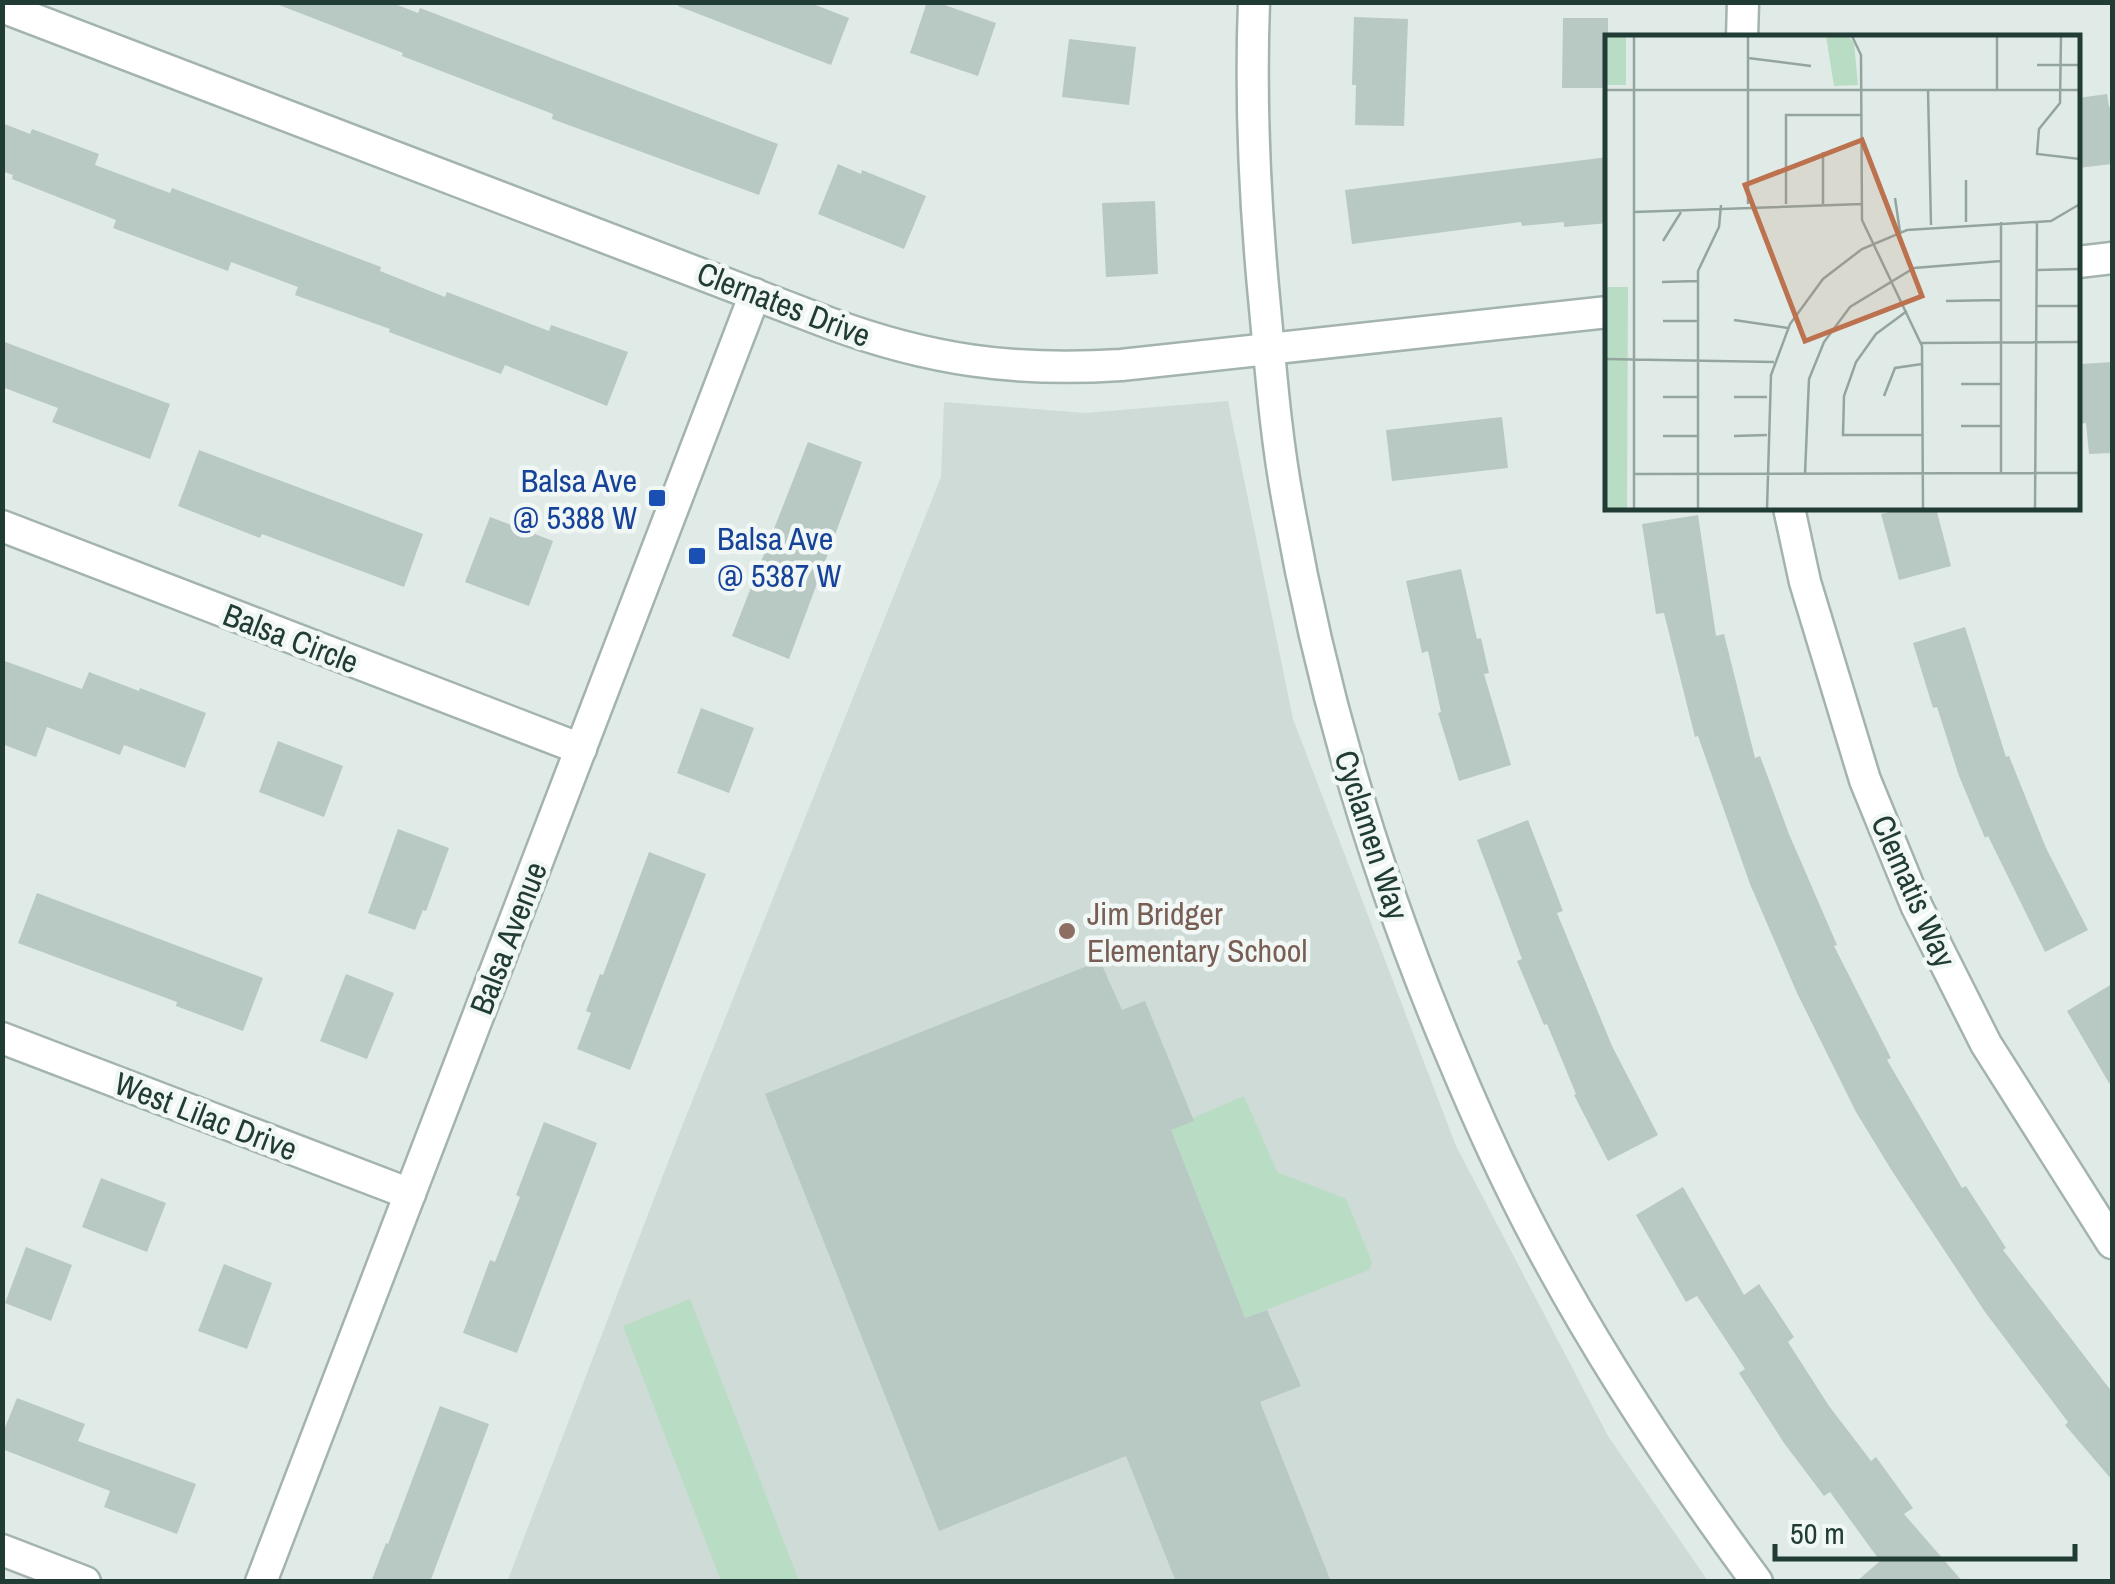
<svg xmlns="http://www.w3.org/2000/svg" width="2115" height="1584" font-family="'Archivo Narrow',sans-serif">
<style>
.built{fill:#cedbd6}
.green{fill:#b9dcc4}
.building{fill:#b8c8c3}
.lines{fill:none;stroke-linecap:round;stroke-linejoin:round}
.minor-casing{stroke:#a3b3ae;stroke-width:35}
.minor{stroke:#fff;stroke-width:30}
.transit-dot{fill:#1a4fb4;stroke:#f0f7f4;stroke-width:4}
.education-dot{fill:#8d6e63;stroke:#f0f7f4;stroke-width:4}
.labels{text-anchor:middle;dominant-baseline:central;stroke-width:9;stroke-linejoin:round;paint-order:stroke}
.street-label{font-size:32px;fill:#213b35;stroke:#f0f7f4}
.transit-label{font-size:32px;fill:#164399;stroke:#f0f7f4;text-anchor:end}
.education-label{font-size:32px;fill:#785e54;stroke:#f0f7f4;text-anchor:start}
.inset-road{fill:none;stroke:#94a5a0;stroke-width:2.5}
.view{fill:#bd724f;fill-opacity:0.15;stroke:#bd724f;stroke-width:5}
.inset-edge{fill:none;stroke:#213b35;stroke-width:5}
</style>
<rect width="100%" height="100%" fill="#e0ebe7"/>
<!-- built -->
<path class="built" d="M1228,401L1293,719L1456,1146L1608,1436L1708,1581L507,1582L675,1144L941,477L944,402L1085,413Z"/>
<!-- green -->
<g class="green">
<path d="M1244,1096L1277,1172L1346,1199L1372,1262L1369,1270L1245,1318L1171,1130L1193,1121V1118Z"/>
<path d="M690,1299L799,1581H721L623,1326Z"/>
</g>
<!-- building -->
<g class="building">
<path d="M280,2H390L418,13L420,8L778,144L759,195L552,119L553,114L402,56L403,53L279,5Z"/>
<path d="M678,2H808L849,18L831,65L678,6Z"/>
<path d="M927,2H936L996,23L978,76L910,53Z"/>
<path d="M1354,17L1408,19L1404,126L1355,125L1356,85H1352Z"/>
<path d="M1563,18H1608V88H1562Z"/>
<path d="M1069,39L1136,47L1129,105L1062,97Z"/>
<path d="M2107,94L2109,107L2112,106V164L2078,168V98Z"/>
<path d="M2,123L30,134L32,129L99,154L95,165L170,193L172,188L381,267L380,271L445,297L447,292L549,331L551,325L628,352L607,406L505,365L501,374L389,332L390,329L295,295L298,287L231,262L228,271L113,228L116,220L12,179L13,175L2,171Z"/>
<path d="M1608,157V223L1564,227V222L1522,226L1521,222L1352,244L1345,190Z"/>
<path d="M838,164L861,174L862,170L926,196L904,249L818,214Z"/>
<path d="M1155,201L1158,274L1106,277L1102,203Z"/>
<path d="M2,341L170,404L150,459L52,422L58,408L2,387Z"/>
<path d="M2112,362V453L2089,454L2086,423L2078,424V369H2081V364Z"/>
<path d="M1502,417L1508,468L1392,481L1386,430Z"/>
<path d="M808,442L862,462L789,659L732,636Z"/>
<path d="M199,450L423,534L404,587L262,534L260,538L178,506Z"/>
<path d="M1905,508H1936L1951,566L1899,580L1881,514Z"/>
<path d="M1698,515L1716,636L1724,634L1755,758L1760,756L1789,834L1837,945L1834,946L1891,1058L1887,1060L1962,1188L1966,1186L2006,1248L2003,1250L2112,1392V1480L2065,1425L2068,1422L1985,1312L1892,1171L1856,1112L1797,993L1750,884L1698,736L1695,737L1664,613L1656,614L1642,524Z"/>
<path d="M490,517L553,541L529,606L465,582Z"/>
<path d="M1461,569L1477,639L1481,638L1489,673L1484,674L1511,765L1459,781L1438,713L1441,712L1428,651L1422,653L1406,581Z"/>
<path d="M1965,627L2006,757L2009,756L2046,848L2088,930L2045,952L1988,836L1985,838L1959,776L1937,707L1933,708L1913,643Z"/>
<path d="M2,660L82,689L89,672L139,691L140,688L206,713L185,768L124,745L120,755L47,727L36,757L2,744Z"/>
<path d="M701,708L754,728L729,793L677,773Z"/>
<path d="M278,741L343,766L324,817L259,792Z"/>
<path d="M1528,820L1563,911L1557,913L1612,1046L1658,1135L1608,1161L1574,1095L1576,1094L1547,1024L1544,1025L1517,961L1522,959L1477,840Z"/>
<path d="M398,829L449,848L426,911L423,910L415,930L368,913Z"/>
<path d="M649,852L706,874L630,1070L577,1049L591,1013L586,1011L600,974L603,975Z"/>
<path d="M37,893L263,978L243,1031L176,1006L177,1002L18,943Z"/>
<path d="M1100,961L1122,1010L1145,1001L1194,1121L1171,1130L1245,1318L1267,1310L1301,1386L1260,1402L1331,1582H1176L1126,1456L939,1531L765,1094Z"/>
<path d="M346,974L394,993L367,1059L320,1041Z"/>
<path d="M2112,984V1088L2067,1011Z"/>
<path d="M544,1122L597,1143L517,1353L463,1333L490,1260L495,1262L520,1197L516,1195Z"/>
<path d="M101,1178L166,1203L147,1252L82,1227Z"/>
<path d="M1683,1187L1744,1295L1759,1284L1794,1337L1788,1342L1829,1406L1871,1461L1876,1457L1913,1508L1904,1514L1963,1582H1856L1880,1561L1830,1492L1824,1496L1784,1443L1739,1373L1745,1369L1697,1296L1686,1302L1636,1215Z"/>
<path d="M26,1247L72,1265L51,1321L5,1303Z"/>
<path d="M224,1264L272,1283L247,1349L198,1331Z"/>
<path d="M17,1398L85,1424L78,1441L196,1484L177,1534L104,1507L110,1491L2,1449V1435Z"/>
<path d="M440,1406L489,1424L430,1582H371L386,1543L388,1544Z"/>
</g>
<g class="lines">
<defs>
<g id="minor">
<path d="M1254,2C1250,105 1255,206 1265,308C1271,372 1276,438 1288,502C1321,691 1376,877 1451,1054C1480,1124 1512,1194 1549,1261C1610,1373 1681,1479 1757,1582"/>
<path d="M2,7L829,323C929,360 1014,372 1121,365L1608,312"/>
<path d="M1742,38L1743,2"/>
<path d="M2078,262L2112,258"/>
<path d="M1789,508L1805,582L1865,780L1917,907L1986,1044L2112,1243"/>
<path d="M2,526L581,749"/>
<path d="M2,1038L410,1194"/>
<path d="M2,1550L85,1582"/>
<path d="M261,1582L755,294"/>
</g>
</defs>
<!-- minor casing -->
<use href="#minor" class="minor-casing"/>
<!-- minor -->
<use href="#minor" class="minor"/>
</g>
<!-- markers -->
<g class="transit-dot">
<rect x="647" y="488" width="20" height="20" rx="5"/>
<rect x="687" y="546" width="20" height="20" rx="5"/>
</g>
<circle class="education-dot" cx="1067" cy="931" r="10"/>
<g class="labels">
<!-- street labels -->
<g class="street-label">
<text transform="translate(784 304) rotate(21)">Clernates Drive</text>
<text transform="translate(291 638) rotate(21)">Balsa Circle</text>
<text transform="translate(1372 835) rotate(72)">Cyclamen Way</text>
<text transform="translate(1914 891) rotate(66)">Clematis Way</text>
<text transform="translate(508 938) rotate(-69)">Balsa Avenue</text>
<text transform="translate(206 1116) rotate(21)">West Lilac Drive</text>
</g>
<!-- transit labels -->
<g class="transit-label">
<text x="637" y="480">Balsa Ave<tspan x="637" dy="37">@ 5388 W</tspan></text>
<text x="717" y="538" text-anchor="start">Balsa Ave<tspan x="717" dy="37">@ 5387 W</tspan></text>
</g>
<!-- education labels -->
<g class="education-label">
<text x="1087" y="913">Jim Bridger<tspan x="1087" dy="37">Elementary School</tspan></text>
</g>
</g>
<!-- overview -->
<g transform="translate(1605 35)">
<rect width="475" height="475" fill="#e0ebe7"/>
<path d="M0,1H21V50H0ZM221,1H243L249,8L253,50L229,51ZM0,252H23L22,474H0Z" fill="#b9dcc4"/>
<path class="inset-road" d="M29,1V474M143,1V169M247,1L256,20L257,185L317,311L318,474M392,1V55M456,1L455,68L434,94L432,119L475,124M143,23L206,31M432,30H475M0,55H475M323,55L326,190M361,145V187M290,163L295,197M181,169V80H257M218,169V117M29,177L257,169M396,187V438M58,206L76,177M432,235L475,234M57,247L92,246M341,266L396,265M432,271H475M302,276L271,299L251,327L239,361L238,400H318M129,285L183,293M58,286H92M316,308L475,307M0,324L169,327M356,349H396M279,361L290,333L317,329M58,362H93M129,362H162M356,391H396M58,401H93M129,401L162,400M29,439L475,438M200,439L204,344L219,307L245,272L309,233L396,226M93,474V236L114,192L116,170M162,474L166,340L185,289L218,244L257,214L302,195L446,186L475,169M430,474L432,187"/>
<path class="view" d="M257,105L317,261L200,306L140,150Z"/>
<rect width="475" height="475" class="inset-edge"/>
</g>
<!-- border -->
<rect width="2115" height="1584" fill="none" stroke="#213b35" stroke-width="10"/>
<!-- scale -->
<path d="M1775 1544v15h300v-15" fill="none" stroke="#213b35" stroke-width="5"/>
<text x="1790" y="1544" font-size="30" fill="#213b35" stroke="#f0f7f4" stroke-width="8" paint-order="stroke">50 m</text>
</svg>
